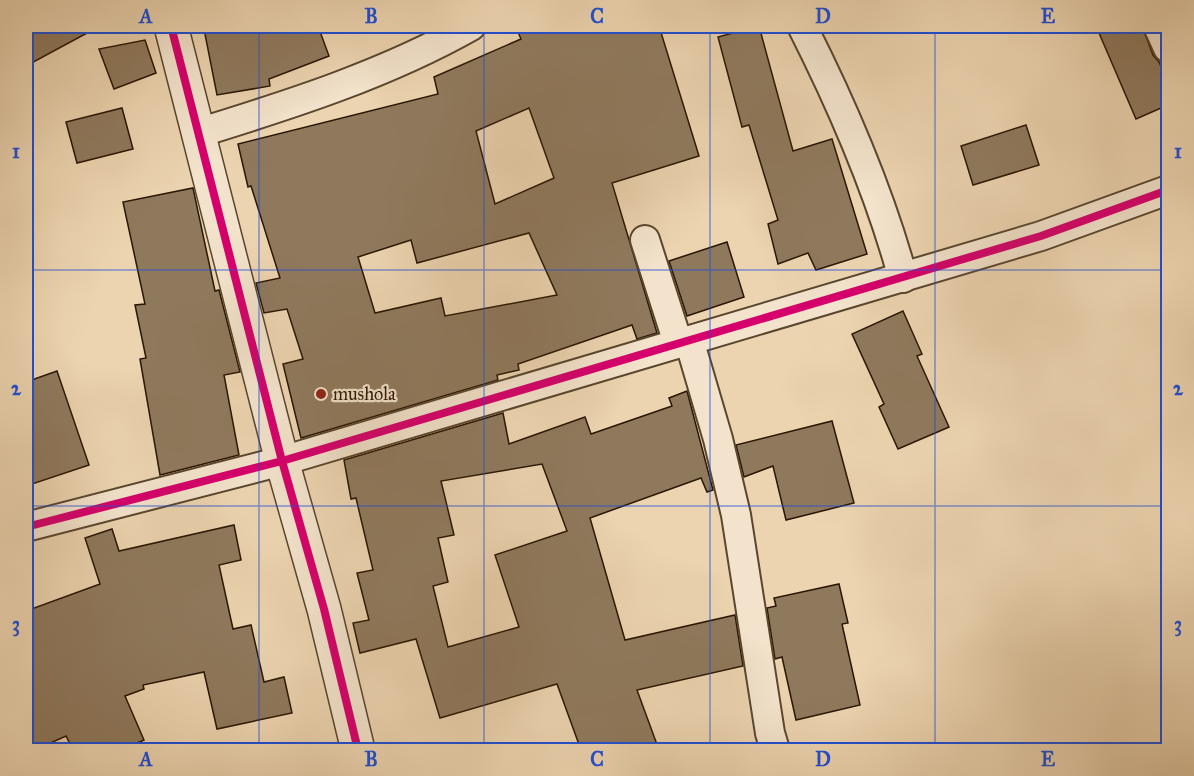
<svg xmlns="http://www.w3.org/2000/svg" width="1194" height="776" font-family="'IM FELL Great Primer',serif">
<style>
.building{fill:#8f795d;stroke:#2a1603;stroke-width:1.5;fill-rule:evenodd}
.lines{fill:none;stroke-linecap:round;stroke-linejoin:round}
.minor-casing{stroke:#5a462e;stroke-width:32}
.tertiary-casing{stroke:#5a462e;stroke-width:36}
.minor{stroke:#f3e3cc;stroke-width:28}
.tertiary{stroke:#f3e3cc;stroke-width:33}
.cycleway-casing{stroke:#f3e3cc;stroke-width:11}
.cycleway{stroke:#d6006c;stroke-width:8}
.grid{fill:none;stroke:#1d4ed8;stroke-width:1.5;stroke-opacity:0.55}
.poi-dot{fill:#8f2418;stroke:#f3e3cc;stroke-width:2}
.labels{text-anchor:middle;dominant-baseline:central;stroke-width:4.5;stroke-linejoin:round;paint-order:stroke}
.poi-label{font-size:18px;fill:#2a1603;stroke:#f3e3cc;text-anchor:start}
.neatline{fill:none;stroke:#1d4ed8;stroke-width:2}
.grid-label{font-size:20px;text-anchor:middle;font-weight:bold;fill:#1d4ed8}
</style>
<rect width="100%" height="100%" fill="#ecd4b0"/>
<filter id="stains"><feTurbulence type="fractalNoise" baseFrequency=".00333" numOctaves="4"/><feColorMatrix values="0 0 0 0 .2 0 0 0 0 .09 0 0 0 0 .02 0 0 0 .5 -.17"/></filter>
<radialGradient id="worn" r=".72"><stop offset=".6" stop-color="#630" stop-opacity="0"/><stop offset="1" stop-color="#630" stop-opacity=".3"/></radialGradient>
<!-- building -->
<g class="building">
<path d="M26,26H100L26,66Z"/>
<path d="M223,26H318L329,56L269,79L270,86L217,95L204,29Z"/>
<path d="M534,26H659L699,156L612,183L657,333L637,339L632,325L518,364L519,370L497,375L498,380L301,438L283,364L303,359L287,309L264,313L256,283L280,278L251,186L248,187L238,144L438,94L434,77L521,39L518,32ZM529,108L554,178L495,204L476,131ZM529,233L557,295L445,316L441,298L375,313L358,257L411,240L417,263Z"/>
<path d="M759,26L793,151L832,139L867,254L816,270L808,253L778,264L768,224L778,220L749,125L742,127L718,37Z"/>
<path d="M1096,26H1142L1153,55L1159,62L1168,83V105L1136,119Z"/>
<path d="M145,40L156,73L114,89L99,49Z"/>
<path d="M122,108L133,149L77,163L66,122Z"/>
<path d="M1026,125L1039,165L973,185L961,146Z"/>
<path d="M193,188L215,291L219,290L240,372L224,375L239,455L160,475L140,359L146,358L135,305L145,304L123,202Z"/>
<path d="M727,242L744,297L687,316L669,261Z"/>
<path d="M903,311L922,354L917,356L949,427L898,449L879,407L884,404L852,334Z"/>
<path d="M57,371L89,465L26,486V382Z"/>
<path d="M687,391L713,490L707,492L701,478L590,518L625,640L735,615L743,666L637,690L659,750H581L557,684L440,718L416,639L360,653L353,623L369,620L357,573L373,570L356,498L351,499L344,460L503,413L509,444L585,417L591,434L672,406L669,398ZM542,464L567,531L495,555L519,627L448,647L433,586L448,582L438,538L454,535L441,481Z"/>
<path d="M832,421L854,503L786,520L773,466L744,477L736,445Z"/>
<path d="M234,525L241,560L219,565L233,629L251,625L264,682L284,677L292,713L217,729L204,672L143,685L144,689L125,696L144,740L121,750H73L66,736L35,750H26V611L100,584L85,538L112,529L119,551Z"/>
<path d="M839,584L848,623L842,624L860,705L796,720L782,657L775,659L767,608L776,606L774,598Z"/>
</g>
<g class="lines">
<defs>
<g id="minor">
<path d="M802,26C843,107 879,190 903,278"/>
<path d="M1158,26L1168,48"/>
<path d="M198,133C292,104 386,74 471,26"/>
<path d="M645,240L678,343"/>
<path d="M689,340L718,439L736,515L770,733L775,750"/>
<path d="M26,527L282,461L1041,236L1168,190"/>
</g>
<path id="tertiary" d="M171,26L282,461L324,609L358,750"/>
</defs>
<!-- minor casing -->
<use href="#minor" class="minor-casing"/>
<!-- tertiary casing -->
<use href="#tertiary" class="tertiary-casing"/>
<!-- minor -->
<use href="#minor" class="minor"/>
<!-- tertiary -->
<use href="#tertiary" class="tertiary"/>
<defs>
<g id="cycleway">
<path d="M171,26L282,461L324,609L358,750"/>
<path d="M26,527L282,461L1041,236L1168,190"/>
</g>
</defs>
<!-- cycleway casing -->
<use href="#cycleway" class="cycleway-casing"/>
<!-- cycleway -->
<use href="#cycleway" class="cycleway"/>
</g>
<!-- grid -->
<path class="grid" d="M259,26V750M484,26V750M710,26V750M935,26V750M26,270H1168M26,506H1168"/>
<!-- markers -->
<circle class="poi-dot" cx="321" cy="394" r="6"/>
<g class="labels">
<!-- poi labels -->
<g class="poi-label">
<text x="333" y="394">mushola</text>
</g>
</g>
<!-- margin -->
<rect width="1194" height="776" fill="none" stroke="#ecd4b0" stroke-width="66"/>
<rect x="33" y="33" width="1128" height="710" class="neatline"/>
<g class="grid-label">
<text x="146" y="23">A</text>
<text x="371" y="23">B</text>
<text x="597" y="23">C</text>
<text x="823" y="23">D</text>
<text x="1048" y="23">E</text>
<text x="16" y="158">1</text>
<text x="1178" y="158">1</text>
<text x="16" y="395">2</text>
<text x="1178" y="395">2</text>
<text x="16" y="631">3</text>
<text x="1178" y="631">3</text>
<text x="146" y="766">A</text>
<text x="371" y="766">B</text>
<text x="597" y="766">C</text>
<text x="823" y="766">D</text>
<text x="1048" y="766">E</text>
</g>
<rect width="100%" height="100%" filter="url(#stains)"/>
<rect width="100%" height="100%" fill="url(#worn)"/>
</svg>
